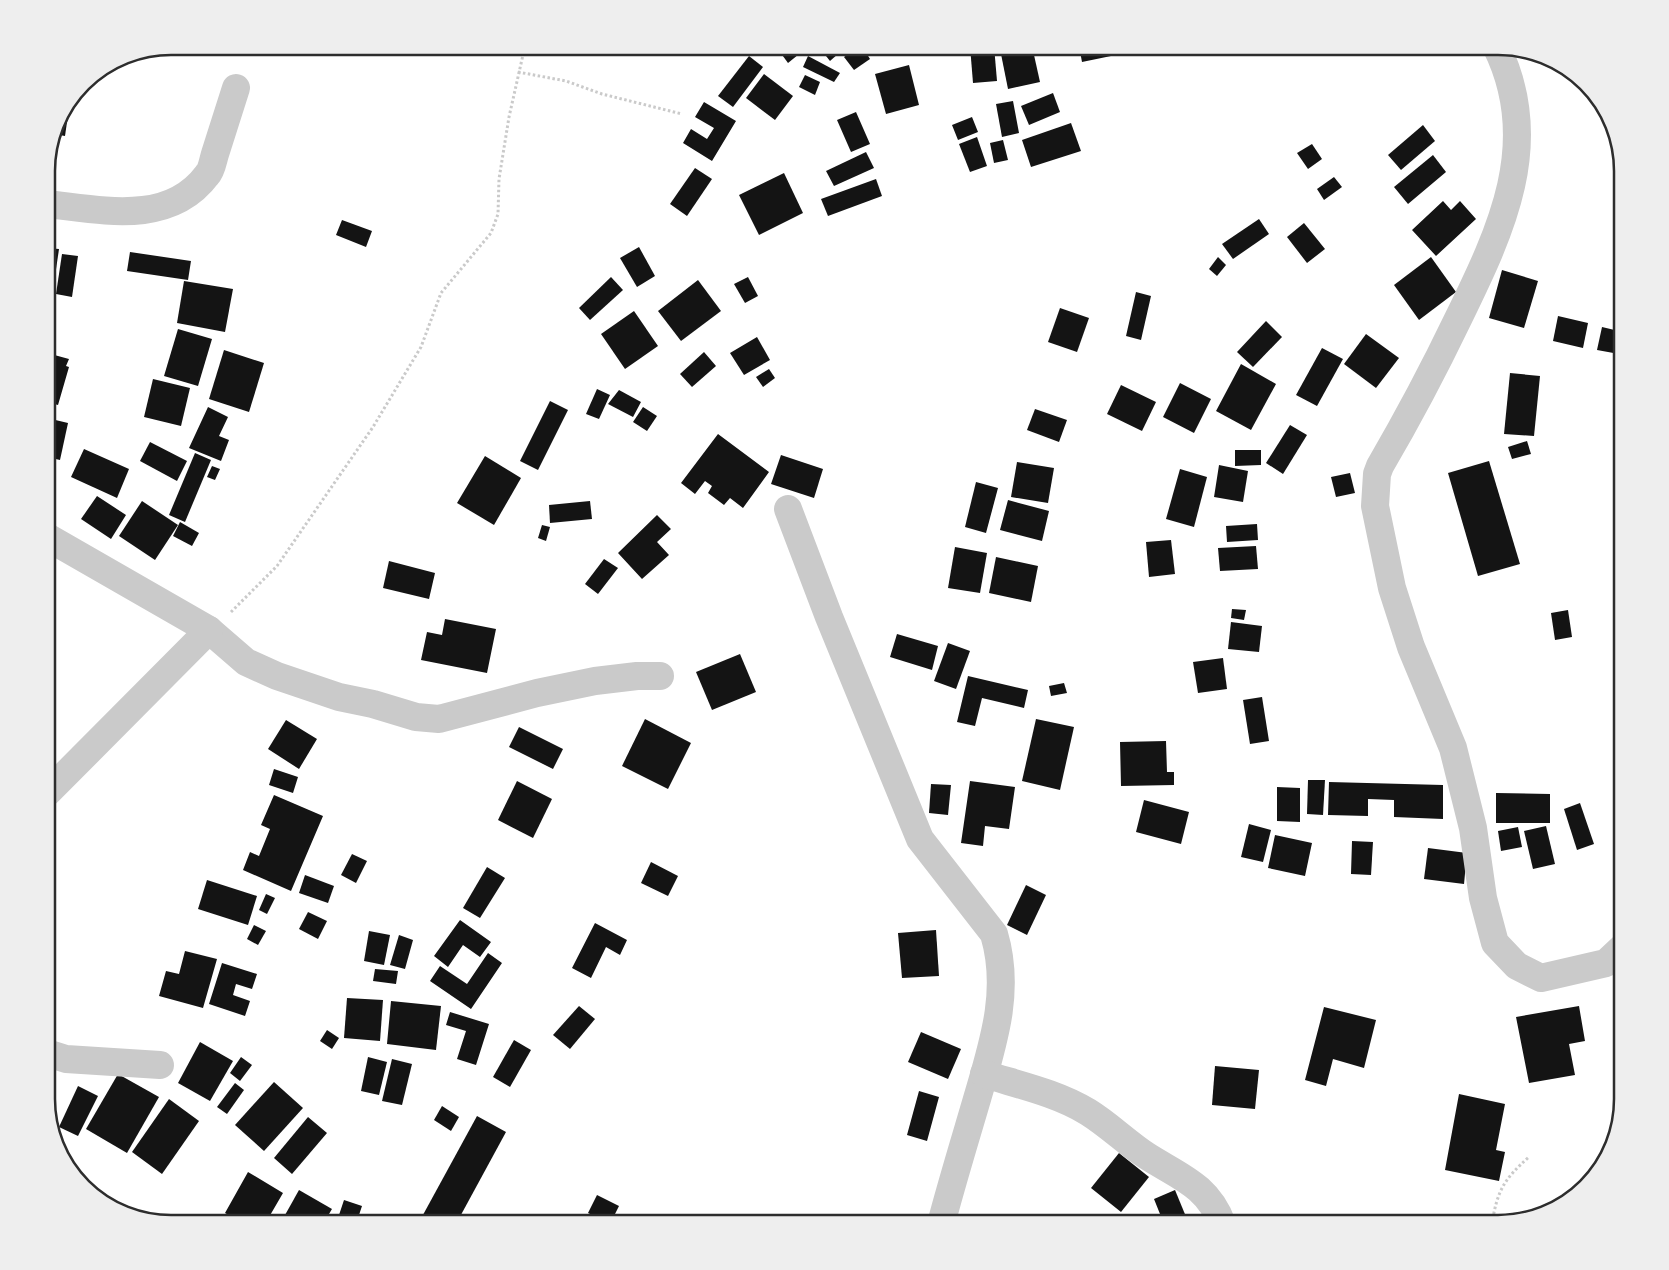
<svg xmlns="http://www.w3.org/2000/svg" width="1669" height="1270" font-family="'Varela Round',sans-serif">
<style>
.building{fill:#141414}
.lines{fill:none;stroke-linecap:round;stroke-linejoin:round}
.path{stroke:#cacaca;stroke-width:3;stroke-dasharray:2.5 2.5;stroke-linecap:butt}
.minor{stroke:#cacaca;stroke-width:28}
.rim{fill:none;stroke:#2d2d2d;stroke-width:2.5}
</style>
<rect width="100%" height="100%" fill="#fff"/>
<!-- building -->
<g class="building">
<path d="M788,46H809L788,63L780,52Z"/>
<path d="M818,46H847L830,61Z"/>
<path d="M859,46H862L870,59L854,70L844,57Z"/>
<path d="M904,46H924L925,49L905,51Z"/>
<path d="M970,46H994L997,81L973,83Z"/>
<path d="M1010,46H1032L1040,82L1008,89L1000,49Z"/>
<path d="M1079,46H1109L1111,56L1082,62Z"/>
<path d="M1114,46H1135L1136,48L1117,54Z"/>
<path d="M749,56L763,67L733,107L718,96Z"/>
<path d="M808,56L840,73L834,82L803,67Z"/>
<path d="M909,65L919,105L886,114L875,74Z"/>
<path d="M764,74L793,96L775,120L746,98Z"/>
<path d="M805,75L820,82L815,95L799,87Z"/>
<path d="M1053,93L1060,112L1029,125L1021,106Z"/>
<path d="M70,101L65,136L54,134L59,116Z"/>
<path d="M1013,101L1019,133L1002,137L996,104Z"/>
<path d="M704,102L736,121L712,161L683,143L691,129L707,139L714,128L695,117Z"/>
<path d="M856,112L870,144L851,152L837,120Z"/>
<path d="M972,117L978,132L958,140L952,125Z"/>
<path d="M1071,123L1081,151L1031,167L1022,140Z"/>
<path d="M1423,125L1435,141L1401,170L1388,155Z"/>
<path d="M977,137L987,166L970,172L959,144Z"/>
<path d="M1003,140L1008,160L994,163L990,143Z"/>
<path d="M1312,144L1322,159L1308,169L1297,153Z"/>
<path d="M866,152L874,168L834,186L826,171Z"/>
<path d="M1433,155L1446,172L1408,204L1394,187Z"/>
<path d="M695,168L712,179L687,216L670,204Z"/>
<path d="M784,173L803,213L759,235L739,195Z"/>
<path d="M1334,177L1342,187L1324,200L1317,189Z"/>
<path d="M876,179L882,196L828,216L821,199Z"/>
<path d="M1443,201L1451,210L1460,201L1476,219L1436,256L1412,230Z"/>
<path d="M1259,219L1269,234L1233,259L1222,244Z"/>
<path d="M342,220L372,231L366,247L336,235Z"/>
<path d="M1622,220H1623V255L1614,253Z"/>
<path d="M1304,223L1325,249L1307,263L1287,237Z"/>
<path d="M639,247L655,276L637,287L620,258Z"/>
<path d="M47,248L59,249L49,317L47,316Z"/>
<path d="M130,252L191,261L188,280L127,271Z"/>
<path d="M62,254L78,256L72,297L56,294Z"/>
<path d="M1218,257L1226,265L1217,276L1209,269Z"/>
<path d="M1431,257L1456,292L1419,320L1394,285Z"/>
<path d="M1502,270L1538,281L1524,328L1489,318Z"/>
<path d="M611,277L623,290L590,320L579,308Z"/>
<path d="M748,277L758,296L745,303L734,284Z"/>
<path d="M698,280L721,311L681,341L658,311Z"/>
<path d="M184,281L233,289L225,332L177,323Z"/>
<path d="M1136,292L1151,296L1141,340L1126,336Z"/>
<path d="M1060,308L1089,318L1077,352L1048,342Z"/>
<path d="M634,311L658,346L625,369L601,334Z"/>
<path d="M1558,316L1588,323L1583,348L1553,341Z"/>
<path d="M1266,321L1282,337L1253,367L1237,352Z"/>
<path d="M1602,327L1623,332L1619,354L1597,350Z"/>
<path d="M178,329L212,339L198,386L164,376Z"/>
<path d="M1366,334L1399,358L1376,388L1344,364Z"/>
<path d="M757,337L770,360L744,375L730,353Z"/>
<path d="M1322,348L1343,359L1317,406L1296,395Z"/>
<path d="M224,350L264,363L249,412L209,399Z"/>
<path d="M704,352L716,366L692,387L680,374Z"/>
<path d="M47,353L69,359L66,366L69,367L58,405L47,402Z"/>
<path d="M1241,364L1276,384L1251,430L1216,411Z"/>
<path d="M769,369L775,378L763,387L756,377Z"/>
<path d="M1510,373L1540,376L1534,436L1504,434Z"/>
<path d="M153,379L190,388L181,426L144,417Z"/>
<path d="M1180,383L1211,399L1194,433L1163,417Z"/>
<path d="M1121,385L1156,402L1142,431L1107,414Z"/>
<path d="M597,389L610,395L599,419L586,414Z"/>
<path d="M619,390L641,402L633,417L608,404Z"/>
<path d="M550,401L568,410L538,470L520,461Z"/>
<path d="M208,407L228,417L219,436L229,440L221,461L189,448Z"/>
<path d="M643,407L657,416L647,431L633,422Z"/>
<path d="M1035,409L1067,420L1059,442L1027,430Z"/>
<path d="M47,418L68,423L60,460L47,457Z"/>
<path d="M1290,425L1307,435L1283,474L1266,463Z"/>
<path d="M718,434L769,472L743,508L730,498L724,505L708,493L712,486L705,481L695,494L681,483Z"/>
<path d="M1527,441L1531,454L1512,459L1508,447Z"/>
<path d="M150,442L187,461L177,481L140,461Z"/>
<path d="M84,449L129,469L117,498L71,477Z"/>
<path d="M1235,450H1261V465L1235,466Z"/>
<path d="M195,453L211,460L185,522L169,515Z"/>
<path d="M781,455L823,469L814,498L771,484Z"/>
<path d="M485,456L521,478L494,525L457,503Z"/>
<path d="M1489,461L1520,564L1478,576L1448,473Z"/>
<path d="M1017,462L1054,468L1048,503L1011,497Z"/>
<path d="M1219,465L1248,471L1243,502L1214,497Z"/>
<path d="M212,466L220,469L215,480L207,477Z"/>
<path d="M1180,469L1207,477L1194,527L1166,519Z"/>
<path d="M1350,473L1355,493L1336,497L1331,477Z"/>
<path d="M976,482L998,488L986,533L965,527Z"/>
<path d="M97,496L126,515L111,539L81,519Z"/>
<path d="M1008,500L1049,511L1042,541L1000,530Z"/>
<path d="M142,501L178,525L155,560L119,536Z"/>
<path d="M590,501L592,519L550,523L549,505Z"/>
<path d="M657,515L671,529L657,542L669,555L642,579L618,553Z"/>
<path d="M180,522L199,533L192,546L173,536Z"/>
<path d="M1257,524L1258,540L1227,542L1226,526Z"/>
<path d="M542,525L550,527L546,541L538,538Z"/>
<path d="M1171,540L1175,574L1149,577L1146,542Z"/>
<path d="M1256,546L1258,569L1220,571L1218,548Z"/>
<path d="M955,547L987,553L980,593L948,588Z"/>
<path d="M996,557L1038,566L1031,602L989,593Z"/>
<path d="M604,559L618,568L598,594L585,584Z"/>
<path d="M389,561L435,573L429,599L383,588Z"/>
<path d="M1232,609L1246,610L1244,620L1231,618Z"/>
<path d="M1568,610L1572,637L1555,640L1551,613Z"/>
<path d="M445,619L496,629L487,673L421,660L427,632L442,635Z"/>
<path d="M1231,622L1262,626L1259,652L1228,649Z"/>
<path d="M897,634L938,646L932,670L890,657Z"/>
<path d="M948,643L970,651L956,689L934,681Z"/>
<path d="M740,654L756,692L712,710L696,672Z"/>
<path d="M1223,658L1227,689L1198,693L1193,662Z"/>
<path d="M968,676L1028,690L1024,708L982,698L975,726L957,722Z"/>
<path d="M1064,683L1067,693L1051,696L1049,686Z"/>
<path d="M1262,697L1269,741L1250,744L1243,700Z"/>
<path d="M645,719L691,743L668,789L622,766Z"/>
<path d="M1036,719L1074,727L1060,790L1022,781Z"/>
<path d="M286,720L317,739L299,769L268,749Z"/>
<path d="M519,727L563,749L553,769L509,747Z"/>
<path d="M1166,741L1167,772H1174V785L1121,786L1120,742Z"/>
<path d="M274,769L298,777L293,793L269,785Z"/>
<path d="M1308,780H1325L1323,815L1307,814Z"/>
<path d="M517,781L552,799L533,838L498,820Z"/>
<path d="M970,781L1015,787L1009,829L985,826L983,846L961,843Z"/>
<path d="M1329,782L1443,785V819L1394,817V800L1368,799V816L1328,815Z"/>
<path d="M931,784L951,785L948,815L929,813Z"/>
<path d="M1277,787L1300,788V822L1277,821Z"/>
<path d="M1496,793L1550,794V823H1496Z"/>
<path d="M274,795L323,816L291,891L243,870L250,852L259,856L270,829L261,825Z"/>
<path d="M1144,800L1189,812L1181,844L1136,832Z"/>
<path d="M1580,803L1594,844L1577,850L1564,809Z"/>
<path d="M1249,824L1271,830L1263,862L1241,857Z"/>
<path d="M1546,826L1555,864L1533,869L1524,831Z"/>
<path d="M1518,827L1522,847L1501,851L1498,831Z"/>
<path d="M1275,835L1312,843L1305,876L1268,868Z"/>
<path d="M1352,841L1373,842L1371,875L1351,874Z"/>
<path d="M1428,848L1467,853L1464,884L1424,879Z"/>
<path d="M352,854L367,861L356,883L341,875Z"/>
<path d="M651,862L678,876L668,896L641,883Z"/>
<path d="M487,867L505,878L480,918L463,908Z"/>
<path d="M305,875L334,886L328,903L299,893Z"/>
<path d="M207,880L257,896L248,925L198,909Z"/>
<path d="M1026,885L1046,895L1027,935L1007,925Z"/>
<path d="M266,894L275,898L267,914L259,910Z"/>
<path d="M308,912L327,921L318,939L299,929Z"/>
<path d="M460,920L491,942L480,957L463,945L448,967L434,956Z"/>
<path d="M595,923L627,940L620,955L606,947L591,978L572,968Z"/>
<path d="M254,925L266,931L258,945L247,939Z"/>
<path d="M936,930L939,976L902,978L898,933Z"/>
<path d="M369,931L390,935L384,965L364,961Z"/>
<path d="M399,935L413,940L405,969L390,965Z"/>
<path d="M185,951L217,959L203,1008L159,996L166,971L179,974Z"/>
<path d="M488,953L502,963L471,1009L430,981L440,966L467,984Z"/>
<path d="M222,963L257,974L252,989L236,984L233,995L250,1001L245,1016L209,1004Z"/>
<path d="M375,969L398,971L396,984L373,981Z"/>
<path d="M347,998L383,1000L380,1041L344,1038Z"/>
<path d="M391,1001L441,1006L436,1050L387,1044Z"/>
<path d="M579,1006L595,1019L570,1049L553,1035Z"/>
<path d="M1579,1006L1585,1041L1569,1044L1575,1075L1529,1083L1516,1017Z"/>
<path d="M1324,1007L1376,1020L1364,1068L1333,1059L1326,1086L1305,1080Z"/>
<path d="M450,1012L489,1024L476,1065L457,1059L466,1031L446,1025Z"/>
<path d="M327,1030L339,1038L332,1049L320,1041Z"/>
<path d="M921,1032L961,1049L948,1079L908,1062Z"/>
<path d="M514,1040L531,1050L510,1087L493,1077Z"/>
<path d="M200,1042L233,1061L210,1101L178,1083Z"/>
<path d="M241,1057L252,1065L240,1081L230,1073Z"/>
<path d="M368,1057L387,1062L379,1095L361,1091Z"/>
<path d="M392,1059L412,1064L402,1105L382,1101Z"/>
<path d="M1215,1066L1259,1070L1255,1109L1212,1105Z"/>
<path d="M118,1074L159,1097L127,1153L86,1129Z"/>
<path d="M274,1082L303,1108L264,1151L235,1125Z"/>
<path d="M235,1083L244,1090L227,1114L217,1107Z"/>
<path d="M78,1086L98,1096L78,1136L59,1127Z"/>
<path d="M919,1091L939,1097L927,1141L907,1135Z"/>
<path d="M1459,1094L1505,1104L1496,1150L1505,1152L1499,1181L1445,1170Z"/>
<path d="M169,1099L199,1121L162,1174L132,1152Z"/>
<path d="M442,1106L459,1117L451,1131L434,1120Z"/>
<path d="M477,1116L506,1132L456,1224H418Z"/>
<path d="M308,1117L327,1133L292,1174L274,1158Z"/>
<path d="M1119,1153L1149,1177L1121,1212L1091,1188Z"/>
<path d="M248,1172L283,1193L265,1224H239L241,1222L225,1213Z"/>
<path d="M299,1190L332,1209L323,1224H280Z"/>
<path d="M1175,1190L1189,1224H1164L1154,1199Z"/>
<path d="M597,1195L619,1206L610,1224L588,1213Z"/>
<path d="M344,1200L362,1206L356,1224H336Z"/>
<path d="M216,1215L226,1223L225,1224H209Z"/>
<path d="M1417,1218L1442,1220V1224H1416Z"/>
</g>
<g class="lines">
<!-- path -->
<g class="path">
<path d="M518,72L566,81L602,94L682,114"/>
<path d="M231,612L277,566L373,427L421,347L441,293L491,233L498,214L499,179L509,117L525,46"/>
<path d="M1492,1224C1497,1191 1504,1179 1529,1157"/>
</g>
<!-- minor -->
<g class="minor">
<path d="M1496,46C1544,142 1501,231 1458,319C1434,369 1408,418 1380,466L1377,474L1375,506L1392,588L1411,647L1453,748L1473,828L1483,898L1495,943L1517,966L1541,978L1606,963L1623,947"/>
<path d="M47,204C102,210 169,226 207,175C212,170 213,160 215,154C222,132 229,110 236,88"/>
<path d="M788,509L829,617L920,839L994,934C1011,991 993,1044 977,1099C965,1140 952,1182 941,1224"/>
<path d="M47,537L209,630L246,662L277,676L339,697L373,704L416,717L439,719L537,693L595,681L637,676H660"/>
<path d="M47,793L209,630"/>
<path d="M47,1053L66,1059L160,1065"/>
<path d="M984,1074C1019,1085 1057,1093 1088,1112C1109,1125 1127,1143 1147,1156C1178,1176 1208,1185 1222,1224"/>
</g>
</g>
<!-- crop -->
<path d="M0 0H1669V1270H0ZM171 55H1498A116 116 0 0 1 1614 171V1099A116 116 0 0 1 1498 1215H171A116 116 0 0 1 55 1099V171A116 116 0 0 1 171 55Z" fill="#eee" fill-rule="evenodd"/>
<path class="rim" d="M171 55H1498A116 116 0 0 1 1614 171V1099A116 116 0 0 1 1498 1215H171A116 116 0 0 1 55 1099V171A116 116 0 0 1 171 55Z"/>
</svg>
